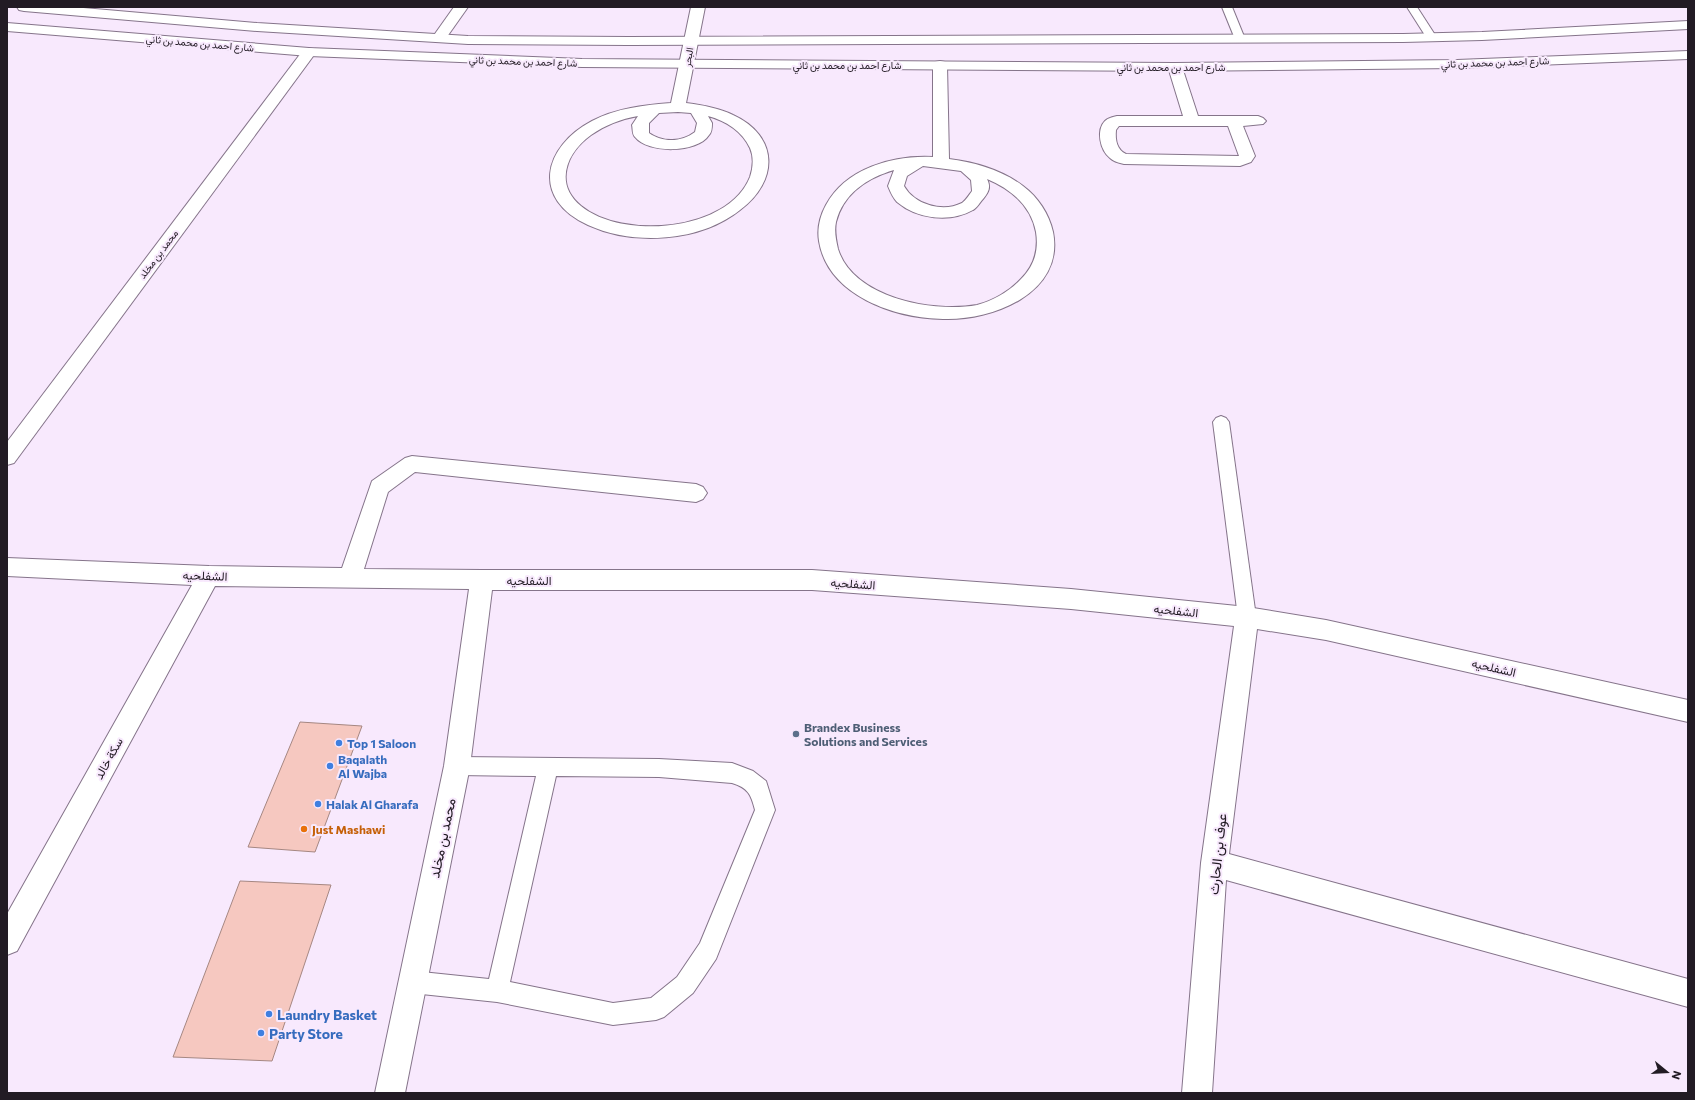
<svg xmlns="http://www.w3.org/2000/svg" width="1695" height="1100" font-family="Commissioner,Vazirmatn,sans-serif">
<style>
.building{fill:#f6c8c0;stroke:#a58782}
.lines{fill:none;stroke-linecap:round;stroke-linejoin:round}
.service-casing{stroke:#85748a;stroke-width:2}
.minor-casing{stroke:#85748a;stroke-width:2}
.tertiary-casing{stroke:#85748a;stroke-width:2}
.service{fill:#fff;fill-rule:evenodd}
.minor{fill:#fff;fill-rule:evenodd}
.tertiary{fill:#fff;fill-rule:evenodd}
.service-dot{fill:#5c6f8a;stroke:#f8e9fd;stroke-width:1.5}
.shop-dot{fill:#3f7fe0;stroke:#f8e9fd;stroke-width:1.5}
.food-dot{fill:#e8710a;stroke:#f8e9fd;stroke-width:1.5}
.labels{text-anchor:middle;dominant-baseline:central;stroke-width:4;stroke-linejoin:round;paint-order:stroke}
.far-street-label{font-size:10px;fill:#221b24;stroke:#f8e9fd}
.street-label{font-size:12px;fill:#221b24;stroke:#f8e9fd}
.service-label{font-size:12px;font-weight:bold;fill:#4e5e75;stroke:#f8e9fd;text-anchor:start}
.shop-label{font-size:12px;font-weight:bold;fill:#366cbe;stroke:#f8e9fd;text-anchor:start}
.food-label{font-size:12px;font-weight:bold;fill:#c56008;stroke:#f8e9fd;text-anchor:start}
.near-street-label{font-size:14px;fill:#221b24;stroke:#f8e9fd}
.near-shop-label{font-size:14px;font-weight:bold;fill:#366cbe;stroke:#f8e9fd;text-anchor:start}
</style>
<rect width="100%" height="100%" fill="#f8e9fd"/>
<!-- building -->
<g class="building">
<path d="M300,722L362,726L315,852L248,847Z"/>
<path d="M240,881L331,885L272,1061L173,1057Z"/>
</g>
<g class="lines">
<defs>
<g id="service">
<path d="M1222,7H1232L1245,39L1244,41H1236L1235,39Z"/>
<path d="M1407,7H1417L1437,38L1436,40H1428Z"/>
<path d="M1221,416L1226,418L1229,422L1256,617L1253,623L1247,625L1241,623L1238,617L1213,422L1216,418Z"/>
<path d="M457,757L659,759L732,763L753,771L766,781L775,810L716,959L693,993L664,1017L656,1020L613,1025L497,1002L412,993L404,990L401,982L404,974L412,971L489,979L536,776L457,775L450,773L447,766L450,759ZM556,776L659,777L732,783C748,788 751,794 755,810L700,943L677,977L651,998L613,1003L510,982Z"/>
</g>
<g id="minor">
<path d="M454,7H468L444,41L439,42L434,41L432,38Z"/>
<path d="M691,7H705L686,103C702,105 719,108 733,115C779,136 779,181 740,210C700,242 634,246 588,225C531,199 543,147 592,121C616,108 645,105 671,103ZM678,112L691,113L697,123L695,132C682,142 663,143 649,133V123L659,113ZM638,116L632,125C633,129 632,134 635,137C648,154 698,153 709,135C712,132 712,127 712,123L708,116C726,121 742,131 750,148C754,157 753,168 750,177C728,232 622,240 581,206C554,184 566,153 591,135C605,125 621,119 638,116Z"/>
<path d="M309,48L314,49L316,52L314,55L14,463L7,465V442L304,49Z"/>
<path d="M940,61L945,62L947,65L949,159C974,162 1002,170 1023,186C1038,197 1049,214 1053,232C1065,293 992,321 943,319C895,318 828,296 819,241C817,229 820,216 826,205C846,168 893,155 933,157V65L935,62ZM923,166L961,171L971,180L972,191C969,195 966,200 962,203C942,213 914,204 904,186L907,176ZM894,170L888,186C890,191 893,198 897,202C917,219 950,223 973,210C977,208 980,202 983,199C989,192 991,187 987,179C1011,189 1031,206 1036,232C1039,251 1034,266 1021,279C1010,291 993,301 977,305C933,313 853,298 838,249C836,240 834,231 836,222C843,194 867,178 894,170Z"/>
<path d="M1175,63L1180,64L1182,67L1198,116H1258L1263,118L1266,121L1263,124L1243,126L1255,156L1251,162L1240,166L1124,164C1119,163 1113,161 1110,158C1100,150 1096,130 1105,121C1108,118 1113,117 1117,116H1183L1168,67L1170,64ZM1119,126H1228L1239,156L1126,154C1117,150 1115,140 1116,130Z"/>
<path d="M412,456L696,484L703,487L707,493L703,499L696,502L415,472L388,492L364,569L482,570H812L1071,589L1247,607L1326,620L1688,700V722L1326,640L1257,629L1229,854L1688,979V1007L1226,880L1212,1093H1182L1201,863L1234,626L1071,609L812,590H492L470,766L405,1093H375L444,766L469,589L215,586L17,951L7,955V914L192,585L7,576V558L209,566L342,568L372,481L405,458Z"/>
</g>
<g id="tertiary">
<path d="M17,7H72L257,23L468,36L629,37L1403,34L1482,32L1688,21V29L1482,40L1403,42L629,45L468,44L257,31L24,11L19,10Z"/>
<path d="M7,23L309,48L582,59L1175,63L1457,60L1688,51V59L1457,68L1175,71L582,67L309,56L7,31Z"/>
</g>
</defs>
<!-- service casing -->
<use href="#service" class="service-casing"/>
<!-- minor casing -->
<use href="#minor" class="minor-casing"/>
<!-- tertiary casing -->
<use href="#tertiary" class="tertiary-casing"/>
<!-- service -->
<use href="#service" class="service"/>
<!-- minor -->
<use href="#minor" class="minor"/>
<!-- tertiary -->
<use href="#tertiary" class="tertiary"/>
</g>
<!-- markers -->
<circle class="service-dot" cx="796" cy="734" r="4"/>
<g class="shop-dot">
<circle cx="339" cy="743" r="4"/>
<circle cx="330" cy="766" r="4"/>
<circle cx="318" cy="804" r="4"/>
<circle cx="269" cy="1014" r="4"/>
<circle cx="261" cy="1033" r="4"/>
</g>
<circle class="food-dot" cx="304" cy="829" r="4"/>
<g class="labels">
<!-- far-street labels -->
<g class="far-street-label">
<text transform="translate(200 43) rotate(5)">شارع احمد بن محمد بن ثاني</text>
<text transform="translate(688 57) rotate(-81)">البحر</text>
<text transform="translate(523 61) rotate(2)">شارع احمد بن محمد بن ثاني</text>
<text transform="translate(1495 62) rotate(-2)">شارع احمد بن محمد بن ثاني</text>
<text x="847" y="65">شارع احمد بن محمد بن ثاني</text>
<text x="1171" y="67">شارع احمد بن محمد بن ثاني</text>
<text transform="translate(158 254) rotate(-53)">محمد بن مخلد</text>
</g>
<!-- street labels -->
<g class="street-label">
<text transform="translate(205 575) rotate(2)">الشفلحيه</text>
<text x="529" y="580">الشفلحيه</text>
<text transform="translate(853 583) rotate(4)">الشفلحيه</text>
<text transform="translate(1176 610) rotate(6)">الشفلحيه</text>
<text transform="translate(1494 667) rotate(13)">الشفلحيه</text>
<text transform="translate(108 758) rotate(-61)">سكة خالد</text>
</g>
<!-- service labels -->
<g class="service-label">
<text x="804" y="727">Brandex Business<tspan x="804" dy="14">Solutions and Services</tspan></text>
</g>
<!-- shop labels -->
<g class="shop-label">
<text x="347" y="743">Top 1 Saloon</text>
<text x="338" y="759">Baqalath<tspan x="338" dy="14">Al Wajba</tspan></text>
<text x="326" y="804">Halak Al Gharafa</text>
</g>
<!-- food labels -->
<g class="food-label">
<text x="312" y="829">Just Mashawi</text>
</g>
<!-- near-street labels -->
<g class="near-street-label">
<text transform="translate(442 838) rotate(-78)">محمد بن مخلد</text>
<text transform="translate(1217 854) rotate(-84)">عوف بن الحارث</text>
</g>
<!-- near-shop labels -->
<g class="near-shop-label">
<text x="277" y="1014">Laundry Basket</text>
<text x="269" y="1033">Party Store</text>
</g>
</g>
<!-- border -->
<rect width="1695" height="1100" fill="none" stroke="#221b24" stroke-width="16"/>
<!-- north arrow -->
<g transform="translate(1667 1072) rotate(108)" stroke="#f8e9fd" stroke-width="3" paint-order="stroke">
<path d="M0-3L7 15L0 10L-7 15Z" fill="#221b24"/>
<text y="-6" font-size="11" font-weight="bold" text-anchor="middle" fill="#221b24">N</text>
</g>
</svg>
